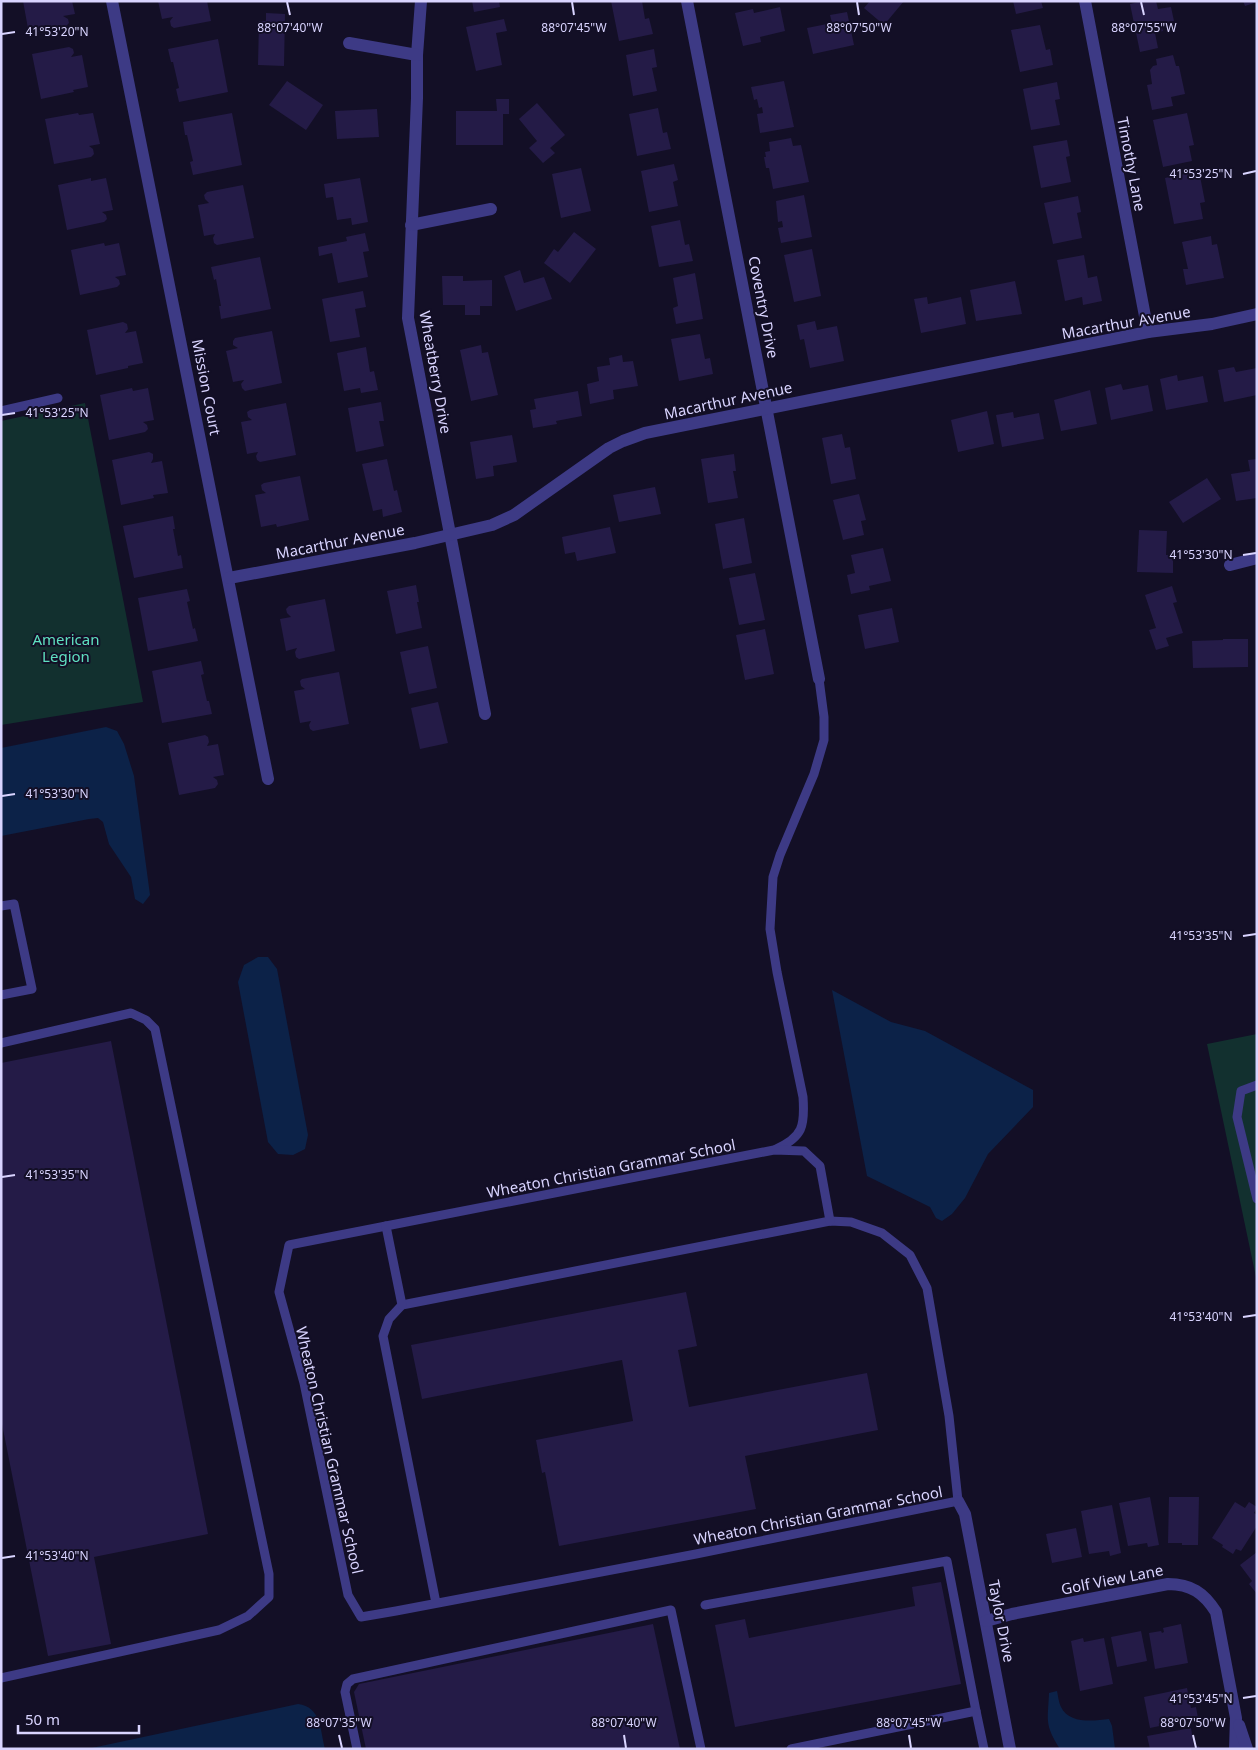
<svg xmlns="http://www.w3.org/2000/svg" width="1258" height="1750" font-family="'Noto Sans',sans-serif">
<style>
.green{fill:#12302f}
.water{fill:#0c2248}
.building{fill:#241b47}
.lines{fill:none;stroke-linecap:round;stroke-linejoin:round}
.lane{stroke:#3d3a85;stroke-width:9}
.street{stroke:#3d3a85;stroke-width:12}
.ticks{fill:none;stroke:#d9d4ff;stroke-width:2}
.labels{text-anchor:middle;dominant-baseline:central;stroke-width:4;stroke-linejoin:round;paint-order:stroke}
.street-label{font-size:15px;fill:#d9d4ff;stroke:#130f26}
.park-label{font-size:15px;fill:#5fe0c0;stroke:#130f26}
.ticks-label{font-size:12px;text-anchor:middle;fill:#d9d4ff;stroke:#130f26;stroke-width:4;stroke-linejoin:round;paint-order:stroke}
</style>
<rect width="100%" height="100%" fill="#130f26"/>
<!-- green -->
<g class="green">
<path d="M85,403L143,702L1,725V421Z"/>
<path d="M1257,1034V1282L1207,1044Z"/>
</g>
<!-- water -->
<g class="water">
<path d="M106,727L117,731L124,744L134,776L150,895L143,904L135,899L131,877L109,844L103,822L98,818L89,819L1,836V748Z"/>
<path d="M258,957H268L277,969L308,1135L305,1149L293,1155L278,1154L268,1142L238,982L244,965Z"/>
<path d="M832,990L891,1022L925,1031L1033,1090V1107L988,1154L965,1198L952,1214L942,1221L936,1218L930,1207L867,1176Z"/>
<path d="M1057,1691C1058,1696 1059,1703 1061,1707C1069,1724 1093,1721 1109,1719L1112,1726L1115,1749H1060C1044,1724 1048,1720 1049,1693Z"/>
<path d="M298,1704C321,1707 320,1729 325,1749H87Z"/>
</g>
<!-- building -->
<g class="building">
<path d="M23,1H72L75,14L63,16L68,19L69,23L66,26L29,34Z"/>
<path d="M158,1H207L211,21L174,28L171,26L170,21L173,17L162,19Z"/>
<path d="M472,1H499L500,7L474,12Z"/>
<path d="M611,1H642L645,19L649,18L653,34L619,41Z"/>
<path d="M870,1H904L884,25L864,8Z"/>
<path d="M1013,1H1041L1043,8L1016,14Z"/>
<path d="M1143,1H1156L1158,9L1171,7L1174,21L1161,23L1163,31L1155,33L1158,48L1140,52L1130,4Z"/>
<path d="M1243,1H1257V2L1245,6Z"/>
<path d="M780,7L785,31L760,37L761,42L743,46L735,13L753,9L754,13Z"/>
<path d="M847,12L854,45L813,54L807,28L832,23L830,15Z"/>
<path d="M266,13L285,14L284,66L258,65L259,21H266Z"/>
<path d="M504,19L507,31L496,33L502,65L476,71L466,27Z"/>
<path d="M1040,25L1046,50L1050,49L1053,65L1020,72L1011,30Z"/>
<path d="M218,39L228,92L179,102L176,89L179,88L173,62H171L168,49Z"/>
<path d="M69,47L73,49L74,53L71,57L82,55L88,87L73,90L74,92L41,99L32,54Z"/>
<path d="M654,49L657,67L652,68L657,91L633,96L626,55Z"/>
<path d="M1173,55L1176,66H1179L1185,94L1171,97L1173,106L1152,110L1147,85L1152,84L1150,70L1153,66L1157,65L1156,59Z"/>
<path d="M287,81L323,105L306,130L269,105Z"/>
<path d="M784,81L794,127L760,133L757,114L763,113L762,107L759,108L757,99L754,100L751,87Z"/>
<path d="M1057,82L1060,99L1055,100L1060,125L1031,130L1023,89Z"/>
<path d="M496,99H509V114H503V145H456V111H497Z"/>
<path d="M537,103L565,135L550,148L555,153L543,163L529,148L537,141L519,119Z"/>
<path d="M658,108L663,133L667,132L671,149L637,156L629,114Z"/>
<path d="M377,109L379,137L337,139L335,111Z"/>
<path d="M78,113L79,115L93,113L100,144L89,146L93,149L94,154L91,157L54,164L45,119Z"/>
<path d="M232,113L242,165L193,175L190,162L193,161L187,135H185L183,122Z"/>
<path d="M1187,113L1194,145L1189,146L1192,161L1163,167L1153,120Z"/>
<path d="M791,138L793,146L801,145L809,182L773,189L769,168H766L764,157H766L765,152L770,151L769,142Z"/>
<path d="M1067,140L1070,156L1066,157L1071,182L1041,188L1033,146Z"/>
<path d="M674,164L678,180L673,182L678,206L649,212L641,171Z"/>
<path d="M581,168L591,211L561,218L552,174Z"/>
<path d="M1199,171L1205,202L1200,203L1203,219L1174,224L1165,178Z"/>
<path d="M91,178V181L106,178L113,210L102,212L106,215L107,219L104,222L67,230L58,185Z"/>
<path d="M360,178L368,222L352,225L351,218L337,220L333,197L326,198L324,184Z"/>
<path d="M243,185L254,238L217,245L214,243L213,238L215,234L204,236L198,205L209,203L205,199L204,195L207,192Z"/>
<path d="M804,195L812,237L781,243L778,228L783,227L782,221L778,222L776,201Z"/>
<path d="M1078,196L1081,212L1077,213L1082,238L1053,244L1044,203Z"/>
<path d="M680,220L685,245L689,244L693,261L659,267L651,226Z"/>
<path d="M574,232L596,249L570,283L544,263L554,249L558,252Z"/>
<path d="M365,233L369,251L363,252L368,277L338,283L332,253L319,256L318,247L347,241L346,237Z"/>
<path d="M1211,236L1212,245L1217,244L1224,278L1186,285L1183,269H1188L1182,242Z"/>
<path d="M104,243L105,246L119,243L126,275L115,277L119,280L120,284L117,287L80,295L71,250Z"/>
<path d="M812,249L821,296L794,302L784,255Z"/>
<path d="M1084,255L1088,278L1097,276L1102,301L1083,305L1082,297L1065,301L1057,260Z"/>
<path d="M260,257L271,309L221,319L219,306H221L216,279L214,280L211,267Z"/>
<path d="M520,270L524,283L544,277L552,299L516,311L504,276Z"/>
<path d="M695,273L703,319L676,324L673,308L678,306L673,278Z"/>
<path d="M442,276H463V281L492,280V306H480V315H465V305H443Z"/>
<path d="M1015,281L1022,314L976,321L970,290Z"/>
<path d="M363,291L366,307L355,309L360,337L330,342L322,299Z"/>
<path d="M927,297L928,304L961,297L966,324L921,333L914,299Z"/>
<path d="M815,321L817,330L837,326L844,361L810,368L804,339L800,340L797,325Z"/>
<path d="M123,322L127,324L128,329L125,333L136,331L143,363L128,366V368L96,375L87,330Z"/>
<path d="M272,331L282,383L245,391L242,388L241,384L244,380L233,382L226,351L238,348L233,345V341L235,338Z"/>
<path d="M700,334L705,359L710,358L713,374L679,381L671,339Z"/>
<path d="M481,345L482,353L488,352L498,395L471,401L460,350Z"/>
<path d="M366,347L370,372L374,371L378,390L361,393L360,388L344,391L337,353Z"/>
<path d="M622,355L623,362L633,361L638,386L613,390L614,399L590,404L587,384L599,381L597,367L610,365L609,358Z"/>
<path d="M1234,367L1236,372L1257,368V395L1224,402L1218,370Z"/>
<path d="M1177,375L1178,381L1203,376L1208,402L1166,410L1160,379Z"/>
<path d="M1121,384L1123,390L1148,385L1153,411L1111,420L1105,388Z"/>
<path d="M132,388L133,391L148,388L154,420L143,422L147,425L148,429L145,432L109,440L100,395Z"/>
<path d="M1090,390L1097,424L1061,431L1054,400Z"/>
<path d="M578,391L582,416L556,421L557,424L533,428L530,410L536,409L534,399Z"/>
<path d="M381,402L384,421H379L384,446L356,452L348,408Z"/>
<path d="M286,403L296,455L260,462L257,460L256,456L258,452L247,454L241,422L252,420L248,417L247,412L250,410Z"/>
<path d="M987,411L994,444L958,452L951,420Z"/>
<path d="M1013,412L1014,418L1039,413L1044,439L1002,447L996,415Z"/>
<path d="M842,434L845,448L850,447L856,479L831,484L822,438Z"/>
<path d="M512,435L517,462L493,466L494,476L476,479L470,442Z"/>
<path d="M149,452L153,454V459L151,463L162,461L168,493L153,495L154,498L121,505L112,460Z"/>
<path d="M734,454L736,471H733L738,498L708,503L701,459Z"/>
<path d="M387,459L394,491L397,490L402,512L383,517L382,509L373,511L362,464Z"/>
<path d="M1257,459V498L1236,501L1231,474L1250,471L1248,460Z"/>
<path d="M300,476L309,520L277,527L276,524L261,527L255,495L266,493L262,490L261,485L264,483Z"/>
<path d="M1207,478L1221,499L1183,523L1169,502Z"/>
<path d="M655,487L661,514L619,522L613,495Z"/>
<path d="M859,494L866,520L861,521L864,535L843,540L833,500Z"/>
<path d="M173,516L175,529H173L178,556L181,555L183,568L134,578L123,526Z"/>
<path d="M744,518L752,563L723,569L715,524Z"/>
<path d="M610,527L616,553L577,561L575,552L565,554L562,537Z"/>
<path d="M1139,530L1167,531L1166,555H1173V573L1137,572Z"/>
<path d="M883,548L891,581L869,586L870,590L851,594L847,575L855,573L851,555Z"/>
<path d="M755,573L765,620L739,625L729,578Z"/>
<path d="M416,585L419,602H417L422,628L396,634L387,591Z"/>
<path d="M1172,586L1177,602L1173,603L1183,633L1166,638L1169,646L1156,650L1149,630L1156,628L1145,595Z"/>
<path d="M187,589L190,601L187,602L193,629L195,628L198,641L148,651L138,598Z"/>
<path d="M325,599L335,651L299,659L296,657L295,652L297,648L286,651L280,619L291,617L287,613L286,609L289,606Z"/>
<path d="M892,608L899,642L865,649L858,615Z"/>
<path d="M765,629L774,674L745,680L736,635Z"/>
<path d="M1223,639H1248V667L1193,668L1192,641L1223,640Z"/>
<path d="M428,646L437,688L409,694L400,652Z"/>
<path d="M201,661L204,674L201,675L207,701H209L212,714L162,723L152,671Z"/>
<path d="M339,672L349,724L313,731L310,729L309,725L311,721L300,723L294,691L305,689L301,686L300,681L302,679Z"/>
<path d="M438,702L448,743L420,749L411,708Z"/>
<path d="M205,735L208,737L209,742L207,746L218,744L224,775L213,777L217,780L218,784L215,788L179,795L168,743Z"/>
<path d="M111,1041L208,1534L94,1557L111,1644L48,1656L1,1419V1063Z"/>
<path d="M686,1292L697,1346L678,1350L689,1407L867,1373L878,1430L745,1456L756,1509L559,1546L545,1472L542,1473L536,1440L633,1421L622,1360L422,1399L411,1345Z"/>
<path d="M1150,1497L1159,1545L1148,1547L1147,1543L1128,1546L1119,1503Z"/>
<path d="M1169,1497H1199L1198,1545H1182V1543H1168Z"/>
<path d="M1235,1502L1245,1508L1249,1502L1257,1507L1254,1513L1257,1515V1526L1241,1551L1236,1549L1233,1554L1222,1547L1223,1545L1212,1538Z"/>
<path d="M1112,1505L1121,1553L1110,1556L1109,1551L1089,1554L1081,1511Z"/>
<path d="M1076,1528L1082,1557L1052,1563L1046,1534Z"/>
<path d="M1257,1552V1594L1249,1584L1252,1581L1240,1565Z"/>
<path d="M941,1582L961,1684L735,1727L715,1625L745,1619L749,1638L915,1606L912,1587Z"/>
<path d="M653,1624L680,1749H366L354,1692L359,1684Z"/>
<path d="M1181,1624L1188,1663L1155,1669L1149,1633L1161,1631L1162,1633L1164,1632L1163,1628Z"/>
<path d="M1141,1631L1147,1661L1117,1667L1111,1637Z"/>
<path d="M1083,1638L1084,1642L1104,1638L1113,1684L1080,1691L1071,1641Z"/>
<path d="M1187,1688L1191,1708L1196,1707L1198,1718L1150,1728L1144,1697Z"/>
<path d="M1191,1728L1194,1747L1199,1746L1200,1749H1150L1147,1736Z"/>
</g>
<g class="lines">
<!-- lane -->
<g class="lane">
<path d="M1,411L58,398"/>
<path d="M1,906L14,904L32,989L1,995"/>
<path d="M1,1043L131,1013L146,1020L155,1029L269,1574V1597L248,1616L219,1630L1,1678"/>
<path d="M1257,1085L1241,1091L1237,1117L1257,1199"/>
<path d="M776,1149C803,1137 805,1126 803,1097L777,972L770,929L773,877L780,855L814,774L824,740V717L819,679"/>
<path d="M386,1226L289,1245L279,1292L304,1383L348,1595L361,1617L396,1611L696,1554L958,1501L949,1416L927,1288L910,1255L882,1233L851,1222L830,1221L402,1305L389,1319L383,1336L436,1603"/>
<path d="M402,1305L386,1226L774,1150L804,1151L820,1166L830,1221"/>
<path d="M705,1605L947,1561L976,1711"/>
<path d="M357,1749L345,1692L347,1684L353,1679L671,1610L701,1749"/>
<path d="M791,1749L976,1711L984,1749"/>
</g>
<!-- street -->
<g class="street">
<path d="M112,1L268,779"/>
<path d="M421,1L417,55V98L408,318L485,714"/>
<path d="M687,1L819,679"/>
<path d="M1085,1L1148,332"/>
<path d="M349,43L417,55"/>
<path d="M411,225L491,209"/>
<path d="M1230,565L1257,558"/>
<path d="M229,578L415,543L492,525L514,515L609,448L623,441L645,433L1148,332L1212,324L1257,314"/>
<path d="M958,1501L965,1514L1010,1749"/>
<path d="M986,1621L1012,1614L1168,1584C1191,1584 1204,1593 1216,1612L1236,1718L1235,1749"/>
<path d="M1239,1725L1247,1749"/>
</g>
</g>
<!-- ticks -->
<path class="ticks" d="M287,2L290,15M572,2L574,15M857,2L859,15M1141,2L1144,15M2,34L15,32M1243,174L1256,171M2,415L15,413M1243,555L1256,553M2,796L15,794M1243,936L1256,934M2,1177L15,1175M1243,1317L1256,1315M2,1558L15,1556M1243,1698L1256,1696M339,1735L342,1748M624,1735L626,1748M909,1735L911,1748M1193,1735L1196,1748"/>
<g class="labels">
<!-- street labels -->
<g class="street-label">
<text transform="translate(1132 164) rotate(79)">Timothy Lane</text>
<text transform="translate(764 307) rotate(79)">Coventry Drive</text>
<text transform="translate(1126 322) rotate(-10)">Macarthur Avenue</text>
<text transform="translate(436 372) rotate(80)">Wheatberry Drive</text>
<text transform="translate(207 387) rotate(79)">Mission Court</text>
<text transform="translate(728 400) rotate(-12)">Macarthur Avenue</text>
<text transform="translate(340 541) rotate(-11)">Macarthur Avenue</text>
<text transform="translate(611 1168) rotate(-11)">Wheaton Christian Grammar School</text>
<text transform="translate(330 1450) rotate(77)">Wheaton Christian Grammar School</text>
<text transform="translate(818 1515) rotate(-11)">Wheaton Christian Grammar School</text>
<text transform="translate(1112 1579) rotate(-11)">Golf View Lane</text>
<text transform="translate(1002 1621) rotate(79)">Taylor Drive</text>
</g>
<!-- park labels -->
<g class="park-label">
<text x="66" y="639">American<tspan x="66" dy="17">Legion</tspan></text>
</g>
</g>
<g class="ticks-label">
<text x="290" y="32">88°07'40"W</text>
<text x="574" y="32">88°07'45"W</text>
<text x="859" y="32">88°07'50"W</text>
<text x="1144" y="32">88°07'55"W</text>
<text x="57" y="36">41°53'20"N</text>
<text x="1201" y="178">41°53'25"N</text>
<text x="57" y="417">41°53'25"N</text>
<text x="1201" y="559">41°53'30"N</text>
<text x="57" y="798">41°53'30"N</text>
<text x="1201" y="940">41°53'35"N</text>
<text x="57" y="1179">41°53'35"N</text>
<text x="1201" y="1321">41°53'40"N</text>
<text x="57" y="1560">41°53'40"N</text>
<text x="1201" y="1703">41°53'45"N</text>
<text x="339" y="1727">88°07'35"W</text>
<text x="624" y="1727">88°07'40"W</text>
<text x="909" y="1727">88°07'45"W</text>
<text x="1193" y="1727">88°07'50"W</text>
</g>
<!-- border -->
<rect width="1258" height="1750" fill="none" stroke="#d9d4ff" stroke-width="5"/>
<!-- scale -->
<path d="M18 1725v8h121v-8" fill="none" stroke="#d9d4ff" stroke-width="2.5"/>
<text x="25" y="1725" font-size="15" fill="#d9d4ff" stroke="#130f26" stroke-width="4" paint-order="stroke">50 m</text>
</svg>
